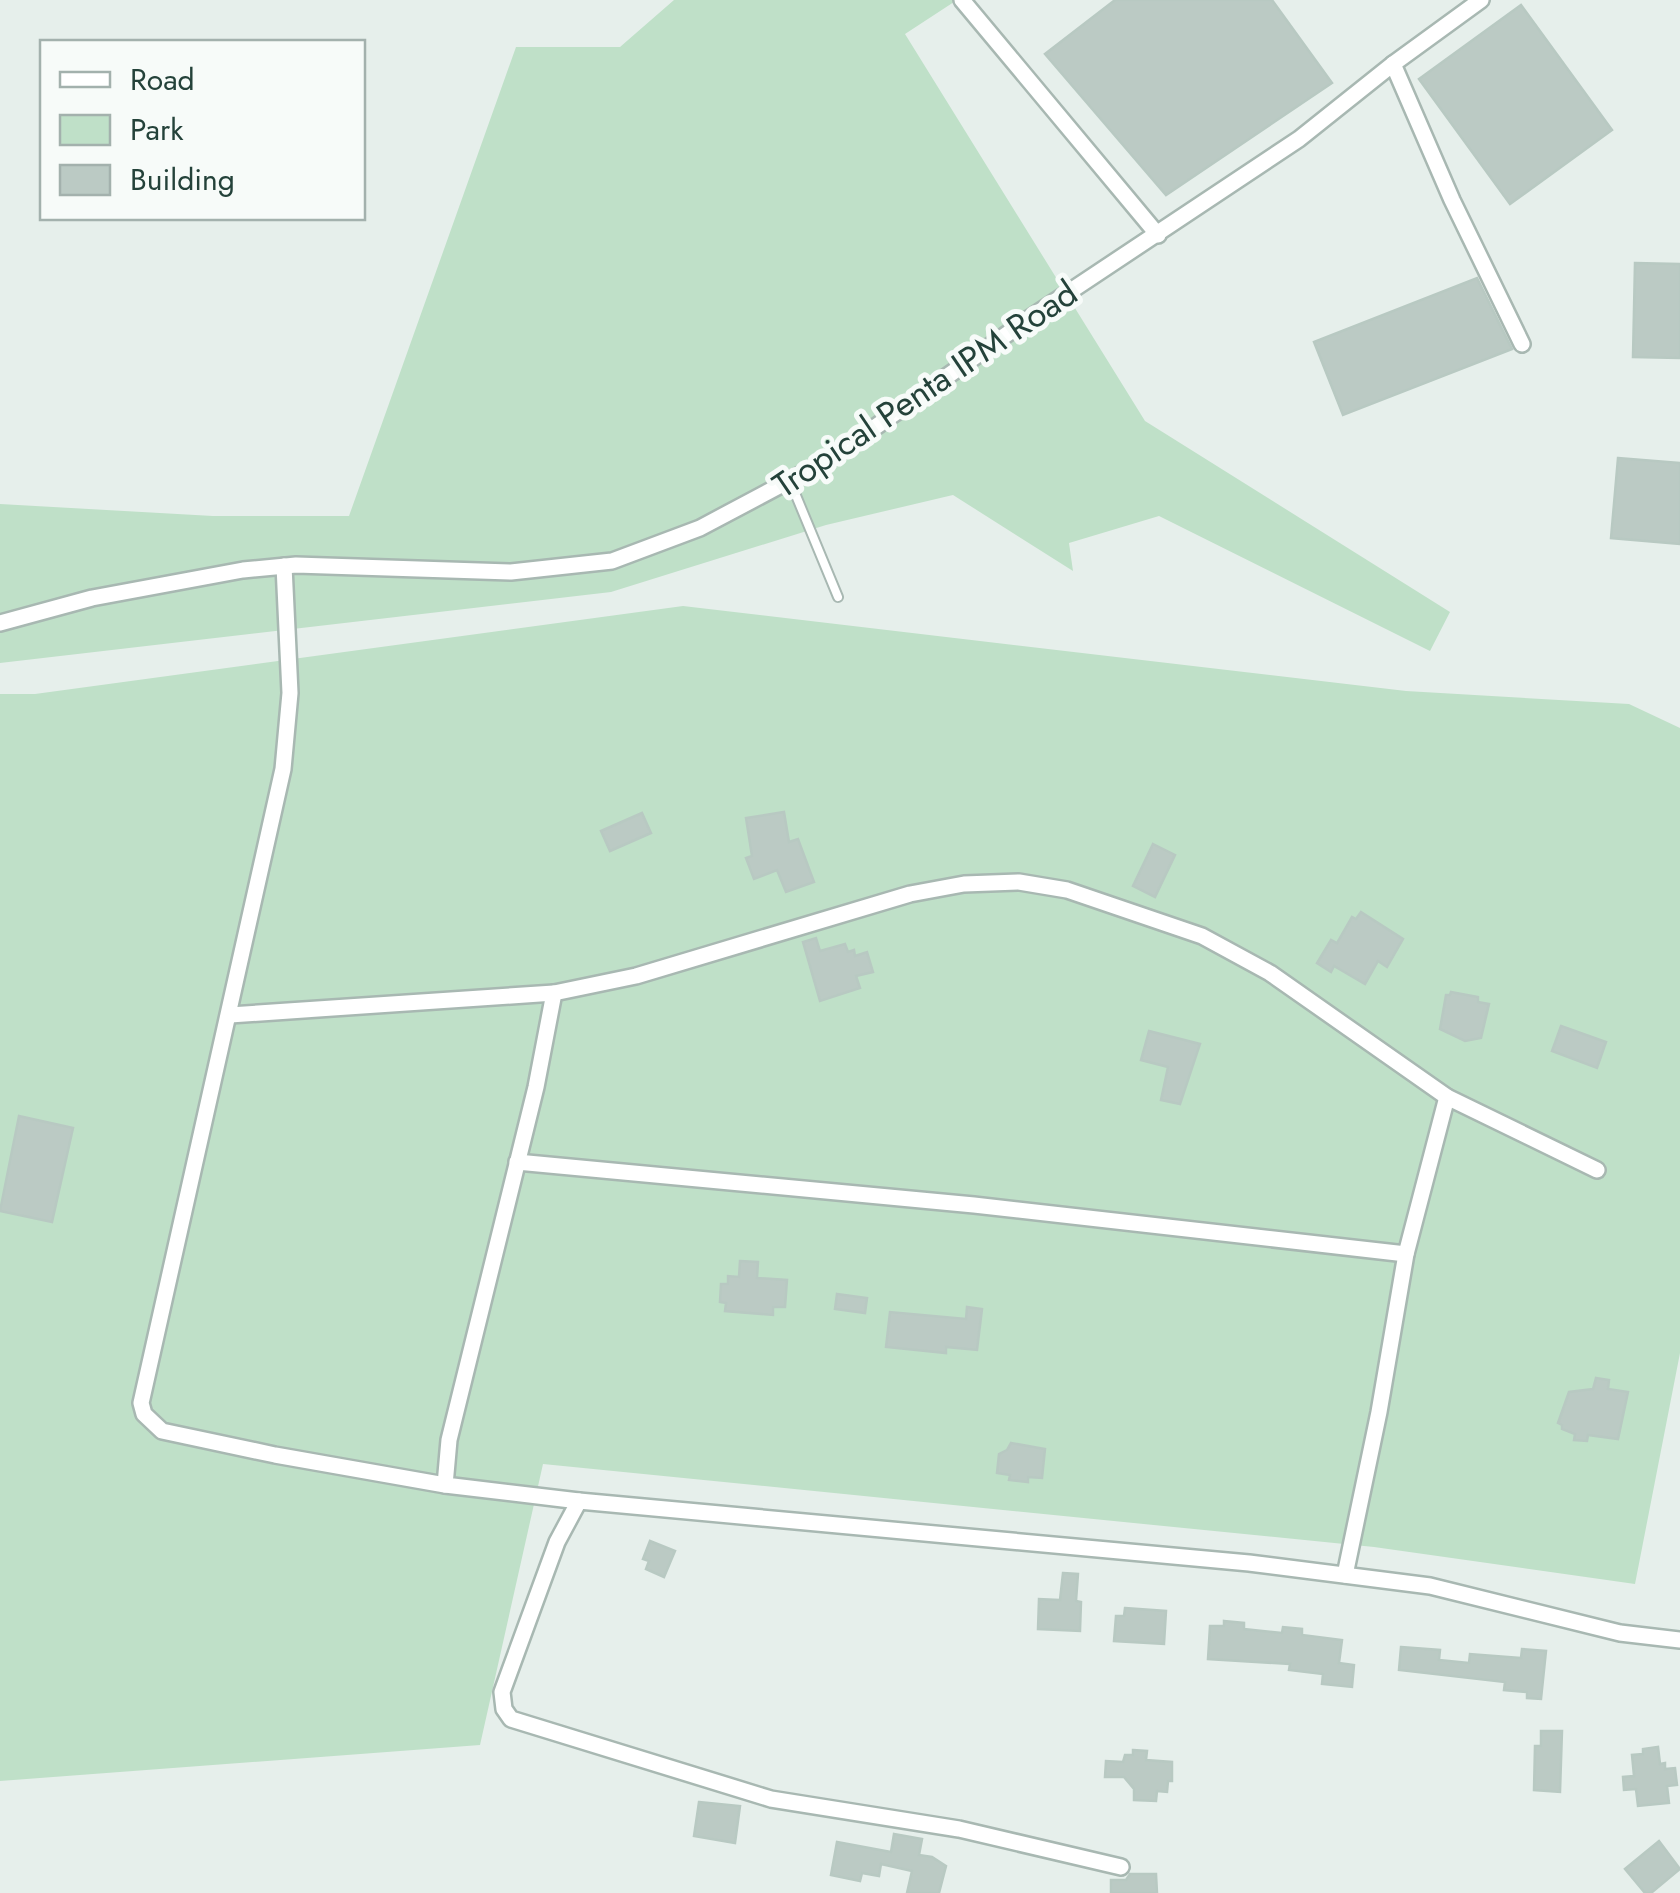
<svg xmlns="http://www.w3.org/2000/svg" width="1680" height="1893" font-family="Jost,sans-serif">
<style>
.green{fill:#bfe0c8}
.building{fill:#bbcac4;stroke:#b8c9c2;stroke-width:2.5}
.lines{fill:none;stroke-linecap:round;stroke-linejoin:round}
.service-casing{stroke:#a8b8b2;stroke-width:12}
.minor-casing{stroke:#a8b8b2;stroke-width:20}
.service{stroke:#fff;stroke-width:8}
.minor{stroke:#fff;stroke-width:15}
.labels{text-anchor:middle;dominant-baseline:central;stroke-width:10;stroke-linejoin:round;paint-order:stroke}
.street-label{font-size:35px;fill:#24423a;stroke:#f7fbf9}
</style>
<rect width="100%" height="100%" fill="#e6efeb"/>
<!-- green -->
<g class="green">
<path d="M674,0H957L905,34L1145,421L1450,612L1430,651L1159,516L1069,543L1073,571L953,495L826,525L611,592L0,663V504L213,516H349L516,47H620Z"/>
<path d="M683,606L1406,691L1629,704L1680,728V1353L1635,1584L1374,1547L543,1464L480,1745L0,1781V694H35Z"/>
</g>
<!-- building -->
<g class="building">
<path d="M1115,0H1272L1332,83L1166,195L1045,54Z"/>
<path d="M1521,5L1612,130L1510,204L1419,79Z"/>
<path d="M1635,263L1680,264V358L1633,357Z"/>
<path d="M1477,278L1512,349L1343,415L1314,342Z"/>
<path d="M1618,458L1680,463V544L1611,538Z"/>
<path d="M784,812L789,842L798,839L814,882L786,892L777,870L754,879L746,858L752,856L746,818Z"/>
<path d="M642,813L651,833L610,851L601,831Z"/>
<path d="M1153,844L1175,855L1155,897L1133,886Z"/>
<path d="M1361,912L1403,939L1387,967L1378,961L1365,984L1334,966L1331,972L1317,963L1331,940L1337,943L1352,917L1356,919Z"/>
<path d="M816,938L820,951L845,944L848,952L854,950L855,956L867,952L873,972L856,976L860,988L820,1001L803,942Z"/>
<path d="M1451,992L1478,997V1002L1489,1004L1481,1038L1465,1041L1440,1029L1446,995H1450Z"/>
<path d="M1561,1026L1606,1042L1597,1068L1552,1051Z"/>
<path d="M1149,1031L1200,1044L1180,1104L1161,1100L1168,1067L1141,1060Z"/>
<path d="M19,1116L73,1128L52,1222L0,1211Z"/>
<path d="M740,1261L758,1262L757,1278L787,1280L785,1307H773V1315L725,1311L726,1303L720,1302L721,1284H728V1276L739,1277Z"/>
<path d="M837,1294L867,1298L865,1313L835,1309Z"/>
<path d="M967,1307L982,1309L977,1350L946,1347V1353L886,1347L890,1312L966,1319Z"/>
<path d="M1596,1378L1609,1380L1608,1389L1628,1392L1618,1439L1588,1435L1587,1441L1574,1440L1575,1434L1562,1429V1425L1558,1423L1569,1392L1593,1389Z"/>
<path d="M1011,1443L1045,1449L1042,1478L1028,1477V1482L1009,1480L1010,1475L997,1473L999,1454L1007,1450Z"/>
<path d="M650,1541L675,1551L664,1577L646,1569L649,1561L643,1559Z"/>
<path d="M1063,1573L1078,1574L1076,1601L1081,1602L1080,1631L1038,1629L1039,1599L1060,1600Z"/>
<path d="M1125,1608L1166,1611L1164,1644L1114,1641L1116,1616H1124Z"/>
<path d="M1224,1621L1244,1623V1629L1282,1633L1283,1627L1302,1629V1635L1342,1640L1339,1663L1354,1665L1352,1687L1322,1684L1323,1674L1289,1670L1290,1664L1208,1659L1210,1626H1224Z"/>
<path d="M1401,1647L1440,1650L1439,1660L1469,1663L1470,1654L1521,1658L1522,1649L1546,1651L1541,1699L1527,1698V1692L1504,1690L1505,1682L1399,1670Z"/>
<path d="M1541,1731H1562L1560,1792L1534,1790L1535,1746H1541Z"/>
<path d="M1658,1747L1660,1764L1665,1763V1769L1675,1768L1677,1785L1667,1786L1669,1803L1638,1806L1636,1789L1624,1790L1623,1777L1634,1776L1632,1755L1643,1754V1749Z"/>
<path d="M1133,1750L1147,1751L1146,1760L1172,1762V1781H1168L1167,1792L1157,1791L1156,1801L1134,1800V1789L1124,1777H1105L1106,1761L1123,1762L1125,1755H1133Z"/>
<path d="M699,1802L740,1806L735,1843L694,1836Z"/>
<path d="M894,1834L922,1839L919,1855L932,1857L946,1866L939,1893H907L912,1871L881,1864L879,1876L862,1873L860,1881L831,1875L837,1842L891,1852Z"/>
<path d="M1659,1841L1680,1869L1651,1893H1645L1625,1869Z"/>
<path d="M1130,1874H1156L1157,1893H1111V1880H1126Z"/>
</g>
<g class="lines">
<defs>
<path id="service" d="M790,481L838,597"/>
<g id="minor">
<path d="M962,0L1158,235"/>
<path d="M1393,64L1452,200L1522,344"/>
<path d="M284,566L290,693L283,769L141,1403L144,1414L162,1431L275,1455L445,1485"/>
<path d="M0,623L92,598L243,570L296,565L511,572L612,561L700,528L830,459L1027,320L1299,139L1393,64L1481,0"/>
<path d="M230,1015L554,993"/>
<path d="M517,1162L974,1205L1406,1254"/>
<path d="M579,1501L445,1485L449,1440L536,1087L554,993L636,976L910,894L964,884L1019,882L1067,890L1202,936L1270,973L1447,1097L1597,1170"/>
<path d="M1345,1575L1379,1412L1406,1254L1447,1097"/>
<path d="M1121,1867L959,1829L771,1799L511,1719L504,1709L502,1692L557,1542L579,1501L1249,1563L1430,1586L1620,1633L1680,1640"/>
</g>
</defs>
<!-- service casing -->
<use href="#service" class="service-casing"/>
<!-- minor casing -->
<use href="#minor" class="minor-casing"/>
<!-- service -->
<use href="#service" class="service"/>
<!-- minor -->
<use href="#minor" class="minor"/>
</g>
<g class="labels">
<!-- street labels -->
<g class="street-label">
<text transform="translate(925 389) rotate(-34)">Tropical Penta IPM Road</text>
</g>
</g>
<!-- legend -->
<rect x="40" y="40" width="325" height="180" fill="#f7fbf9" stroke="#a3b1ad" stroke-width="2.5"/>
<rect x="60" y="72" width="50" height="15" fill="#ffffff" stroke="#a3b1ad" stroke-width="2.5"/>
<text x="130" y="90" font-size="30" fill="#24423a">Road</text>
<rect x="60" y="115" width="50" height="30" fill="#bfe0c8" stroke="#a3b1ad" stroke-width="2.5"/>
<text x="130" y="140" font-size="30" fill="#24423a">Park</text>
<rect x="60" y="165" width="50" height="30" fill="#bbcac4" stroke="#a3b1ad" stroke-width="2.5"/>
<text x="130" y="190" font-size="30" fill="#24423a">Building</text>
</svg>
